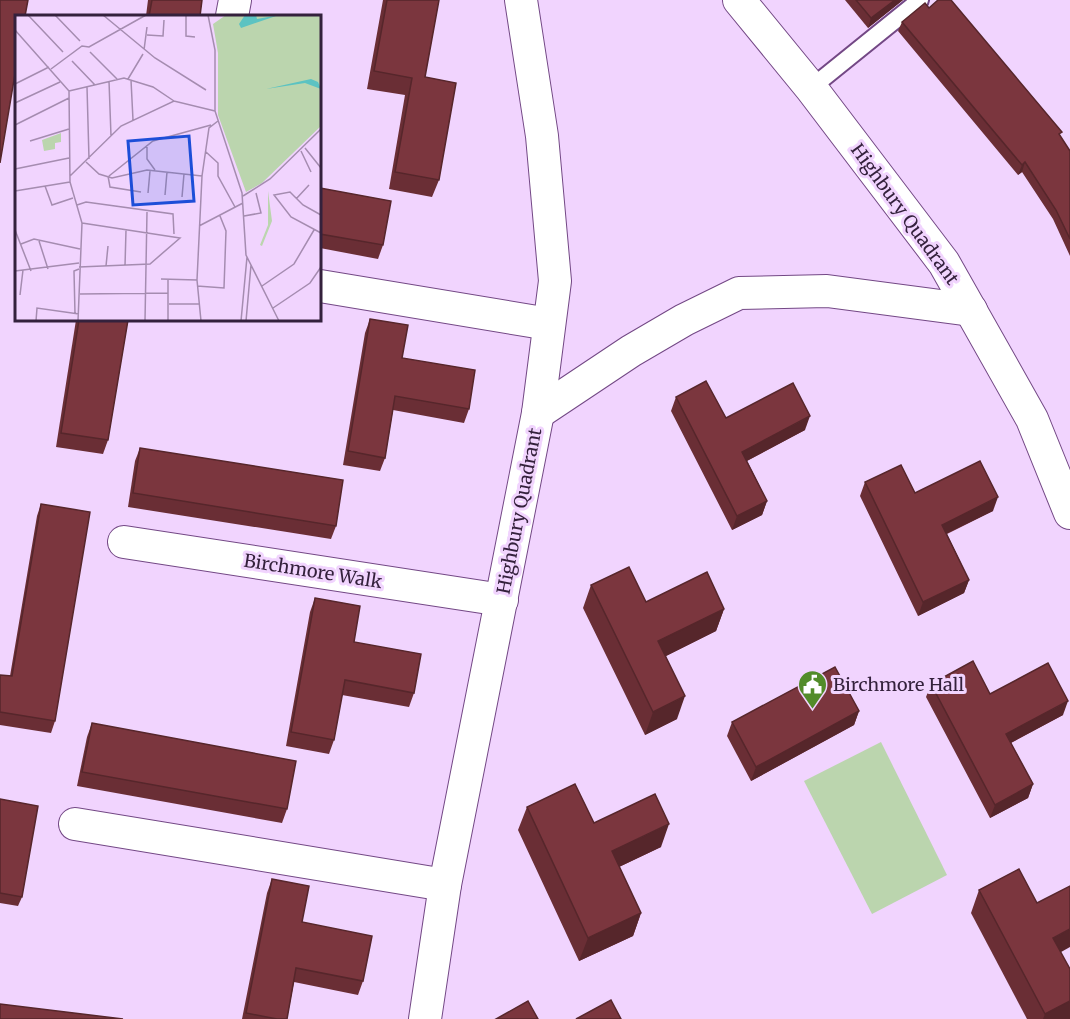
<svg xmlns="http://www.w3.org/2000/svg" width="1070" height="1019" font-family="Merriweather,serif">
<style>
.garden{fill:#bbd5ae}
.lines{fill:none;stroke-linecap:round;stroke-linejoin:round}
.lane-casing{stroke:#734885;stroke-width:20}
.street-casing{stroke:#734885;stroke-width:34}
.lane{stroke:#fff;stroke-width:16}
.street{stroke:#fff;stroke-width:32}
.wall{fill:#6a2e35}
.shaded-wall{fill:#56262b}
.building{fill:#7b363e;stroke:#56262b;stroke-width:1.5}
.labels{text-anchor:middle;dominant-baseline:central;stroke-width:6;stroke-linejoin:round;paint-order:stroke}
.street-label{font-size:18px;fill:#34213c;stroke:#f1d4fe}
.poi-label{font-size:18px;fill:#34213c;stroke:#f1d4fe;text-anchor:start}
.inset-road{fill:none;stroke:#a58cb0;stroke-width:1.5}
.view{fill:#1d4ed8;fill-opacity:0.15;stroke:#1d4ed8;stroke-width:3}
.inset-edge{fill:none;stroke:#34213c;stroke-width:3}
</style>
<rect width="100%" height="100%" fill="#f1d4fe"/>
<!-- garden -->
<path class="garden" d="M881,742L947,875L872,914L804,781Z"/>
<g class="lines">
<defs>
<path id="lane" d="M811,88L920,0"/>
<g id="street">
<path d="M739,0L811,88L944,263L1032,419L1070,513"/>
<path d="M232,16L235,0"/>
<path d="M320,286L549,324"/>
<path d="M538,413L631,351L684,320L739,293L827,291L971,310"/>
<path d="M124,542L502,600"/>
<path d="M75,824L445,885"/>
<path d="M425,1019L445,885L538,413L555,281L542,136L521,0"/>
</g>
</defs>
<!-- lane casing -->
<use href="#lane" class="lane-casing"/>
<!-- street casing -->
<use href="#street" class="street-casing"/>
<!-- lane -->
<use href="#lane" class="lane"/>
<!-- street -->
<use href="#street" class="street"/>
</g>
<!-- wall -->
<g class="wall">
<path d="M148,0H202L200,16H146Z"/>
<path d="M383,0H439L425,77L439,180L432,197L389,189L405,95L367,89Z"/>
<path d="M845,0H903L868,28Z"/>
<path d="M929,8L1060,136L1070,151V256L1053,219L1022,172L1018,175L898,31L902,22Z"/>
<path d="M320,188L383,245L378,259L320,248Z"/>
<path d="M370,319L402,358L469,409L464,423L393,410L385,458L380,471L343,465L365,333Z"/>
<path d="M76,320H128L108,440L103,454L56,447Z"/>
<path d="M676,397L726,418L805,430L747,461L767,501L762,515L732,530L671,411Z"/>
<path d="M140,448L336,526L331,539L128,507L135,461Z"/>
<path d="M865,482L993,511L947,534L969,580L964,593L918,616L860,496Z"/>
<path d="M41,504L55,721L51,733L0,725V675L10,676L37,516Z"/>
<path d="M591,585L646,602L724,609L716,631L666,656L677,719L645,735L583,608Z"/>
<path d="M315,598L354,642L414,693L409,707L342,695L334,740L329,754L286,746L310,612Z"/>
<path d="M931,684L990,694L1063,715L1011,743L1033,784L1028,798L990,818L926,697Z"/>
<path d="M859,711L854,725L751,781L727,736L732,722Z"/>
<path d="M92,723L287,809L282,823L77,786L87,737Z"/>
<path d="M0,799L22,897L18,906L0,903Z"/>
<path d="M527,807L594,823L661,847L619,867L641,913L633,936L579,961L518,830Z"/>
<path d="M272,879L302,922L363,981L358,995L294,982L287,1019H242L267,893Z"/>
<path d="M979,890L1061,952L1070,1019H1027L971,913Z"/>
</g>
<!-- shaded-wall -->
<g class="shaded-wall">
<path d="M895,0H903L868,28L871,18Z"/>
<path d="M1025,162L1022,172L1018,175L1022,165Z"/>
<path d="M810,416L805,430L737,466L742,452Z"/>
<path d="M998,497L993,511L937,538L942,525Z"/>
<path d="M767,501L762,515L732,530L737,516Z"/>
<path d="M969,580L964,593L918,616L923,602Z"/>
<path d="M724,609L716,631L650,664L658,641Z"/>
<path d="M685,696L677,719L645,735L653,712Z"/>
<path d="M1068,701L1063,715L1001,748L1006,734Z"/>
<path d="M859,711L854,725L751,781L756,767Z"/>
<path d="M1033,784L1028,798L990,818L995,805Z"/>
<path d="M669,824L661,847L604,874L612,851Z"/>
<path d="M641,913L633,936L579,961L588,938Z"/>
<path d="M1070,929V947L1045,961L1053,938Z"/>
<path d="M1070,1001V1019H1043L1045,1014Z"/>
</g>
<!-- building -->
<g class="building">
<path d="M0,0H28L25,16H16V68L0,163Z"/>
<path d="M152,0H202L200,16H149Z"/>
<path d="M387,0H439L425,77L456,83L439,180L395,172L412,78L374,71Z"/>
<path d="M856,0H895L871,18Z"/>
<path d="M938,0H951L1062,132L1059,134L1070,151V239L1056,210L1025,162L1022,165L902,22L925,3L929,8Z"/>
<path d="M320,188L391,201L383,245L320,234Z"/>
<path d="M370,319L408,325L402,358L475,370L469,409L395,396L385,458L348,451Z"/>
<path d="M79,320H128L108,440L61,433Z"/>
<path d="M706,381L726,418L793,383L810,416L742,452L767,501L737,516L676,397Z"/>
<path d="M140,448L343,480L336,526L133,493Z"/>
<path d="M980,461L998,497L942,525L969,580L923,602L865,482L901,465L915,493Z"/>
<path d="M41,504L90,512L55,721L0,712V675L12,676Z"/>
<path d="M629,567L646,602L707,572L724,609L658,641L685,696L653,712L591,585Z"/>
<path d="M315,598L360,606L354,642L421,654L414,693L345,680L334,740L291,732Z"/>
<path d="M973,661L990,694L1048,663L1068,701L1006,734L1033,784L995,805L931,684Z"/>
<path d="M835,667L859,711L756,767L732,722Z"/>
<path d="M92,723L296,761L287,809L82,772Z"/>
<path d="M575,784L594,823L655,794L669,824L612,851L641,913L588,938L527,807Z"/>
<path d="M0,799L38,806L22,897L0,893Z"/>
<path d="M1019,869L1037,903L1070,886V929L1053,938L1070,969V1001L1045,1014L979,890Z"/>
<path d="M272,879L309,886L302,922L372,936L363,981L296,968L287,1019H277L246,1013Z"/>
<path d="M611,1000L621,1019H576Z"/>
<path d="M528,1001L538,1019H496Z"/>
<path d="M0,1004L123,1019H0Z"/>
</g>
<!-- icons -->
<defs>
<symbol id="civic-pin" viewBox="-11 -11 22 30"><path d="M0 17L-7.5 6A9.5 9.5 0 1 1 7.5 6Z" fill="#528c29" stroke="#f1d4fe"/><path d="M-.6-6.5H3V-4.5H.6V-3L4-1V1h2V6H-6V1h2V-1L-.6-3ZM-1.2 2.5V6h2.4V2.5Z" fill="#fff"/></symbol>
</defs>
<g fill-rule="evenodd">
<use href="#civic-pin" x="796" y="668" width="33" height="45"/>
</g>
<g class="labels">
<!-- street labels -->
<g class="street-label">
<text transform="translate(905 214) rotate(54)">Highbury Quadrant</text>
<text transform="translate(519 511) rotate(-79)">Highbury Quadrant</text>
<text transform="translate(313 571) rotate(9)">Birchmore Walk</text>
</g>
<!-- poi labels -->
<g class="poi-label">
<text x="833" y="684">Birchmore Hall</text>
</g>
</g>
<!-- overview -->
<g transform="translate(15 15)">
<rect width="306" height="306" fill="#f1d4fe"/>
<path d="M211,0H306V111L247,168L231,177L203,100V38L198,9ZM46,118V127L40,128V134L29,136L27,125Z" fill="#bbd5ae"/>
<path d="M253,176L257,206L247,231L245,230L253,210Z" fill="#bbd5ae"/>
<path d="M230,0H241L242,4L264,0L226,13L224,9ZM296,64L303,67L306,74L290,68L251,74Z" fill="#5cc3c2"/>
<path class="inset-road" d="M13,0L48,37M40,0L65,26M88,0L140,43L191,75M171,0V21L180,22M193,0L200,35V96L227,178L231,240L264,306M0,15L54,76L55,167L67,208L63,306M132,20L148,21L149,5M129,35L132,12M75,37L102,64M57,46L80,70M36,54L67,31L74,32L131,0M113,64L128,39M116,65L118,105M94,66L96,121M0,69L34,52M72,72L74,144M54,76L109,63L138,72L159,86M0,88L45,67M0,110L54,83M15,126L54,114M132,130V144L140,155M290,133L306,153M286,136L296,157M191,137L203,148V161L220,192M71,147L84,159L97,163L132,155L187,161M0,154L54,143M55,161L106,111L159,86L200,96M93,161L95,172L126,177M94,161L138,126L196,110M30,171L37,190L58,183M0,176L55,167M133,178L135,156M150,180L152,157M228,181L255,164L306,114M167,182L169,159M281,184L294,170M62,190L71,187L158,199L159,219M306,200L288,190L275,177L259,180L276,202L306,218M229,201L246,198L241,178M184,211L228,188M0,215L16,256M24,226L33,254M6,229L19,224L65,234M91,251L93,231M110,251L111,215M64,252L135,249L165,223L67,208M0,256L64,248M146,264L182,265M182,271L209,273L211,216L205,201M247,271L279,249L299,215M65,279L153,278M5,280L8,255M154,289H184M258,293L295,268L306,252M60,299L59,256L64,254M21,306L22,293L64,299M130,306L132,197M153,306V264M186,306L182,265L187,161L194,113L203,106M226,306L232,242M231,306L236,250"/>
<path class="view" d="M174,121L179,186L118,190L113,126Z"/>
<rect width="306" height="306" class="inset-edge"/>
</g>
</svg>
